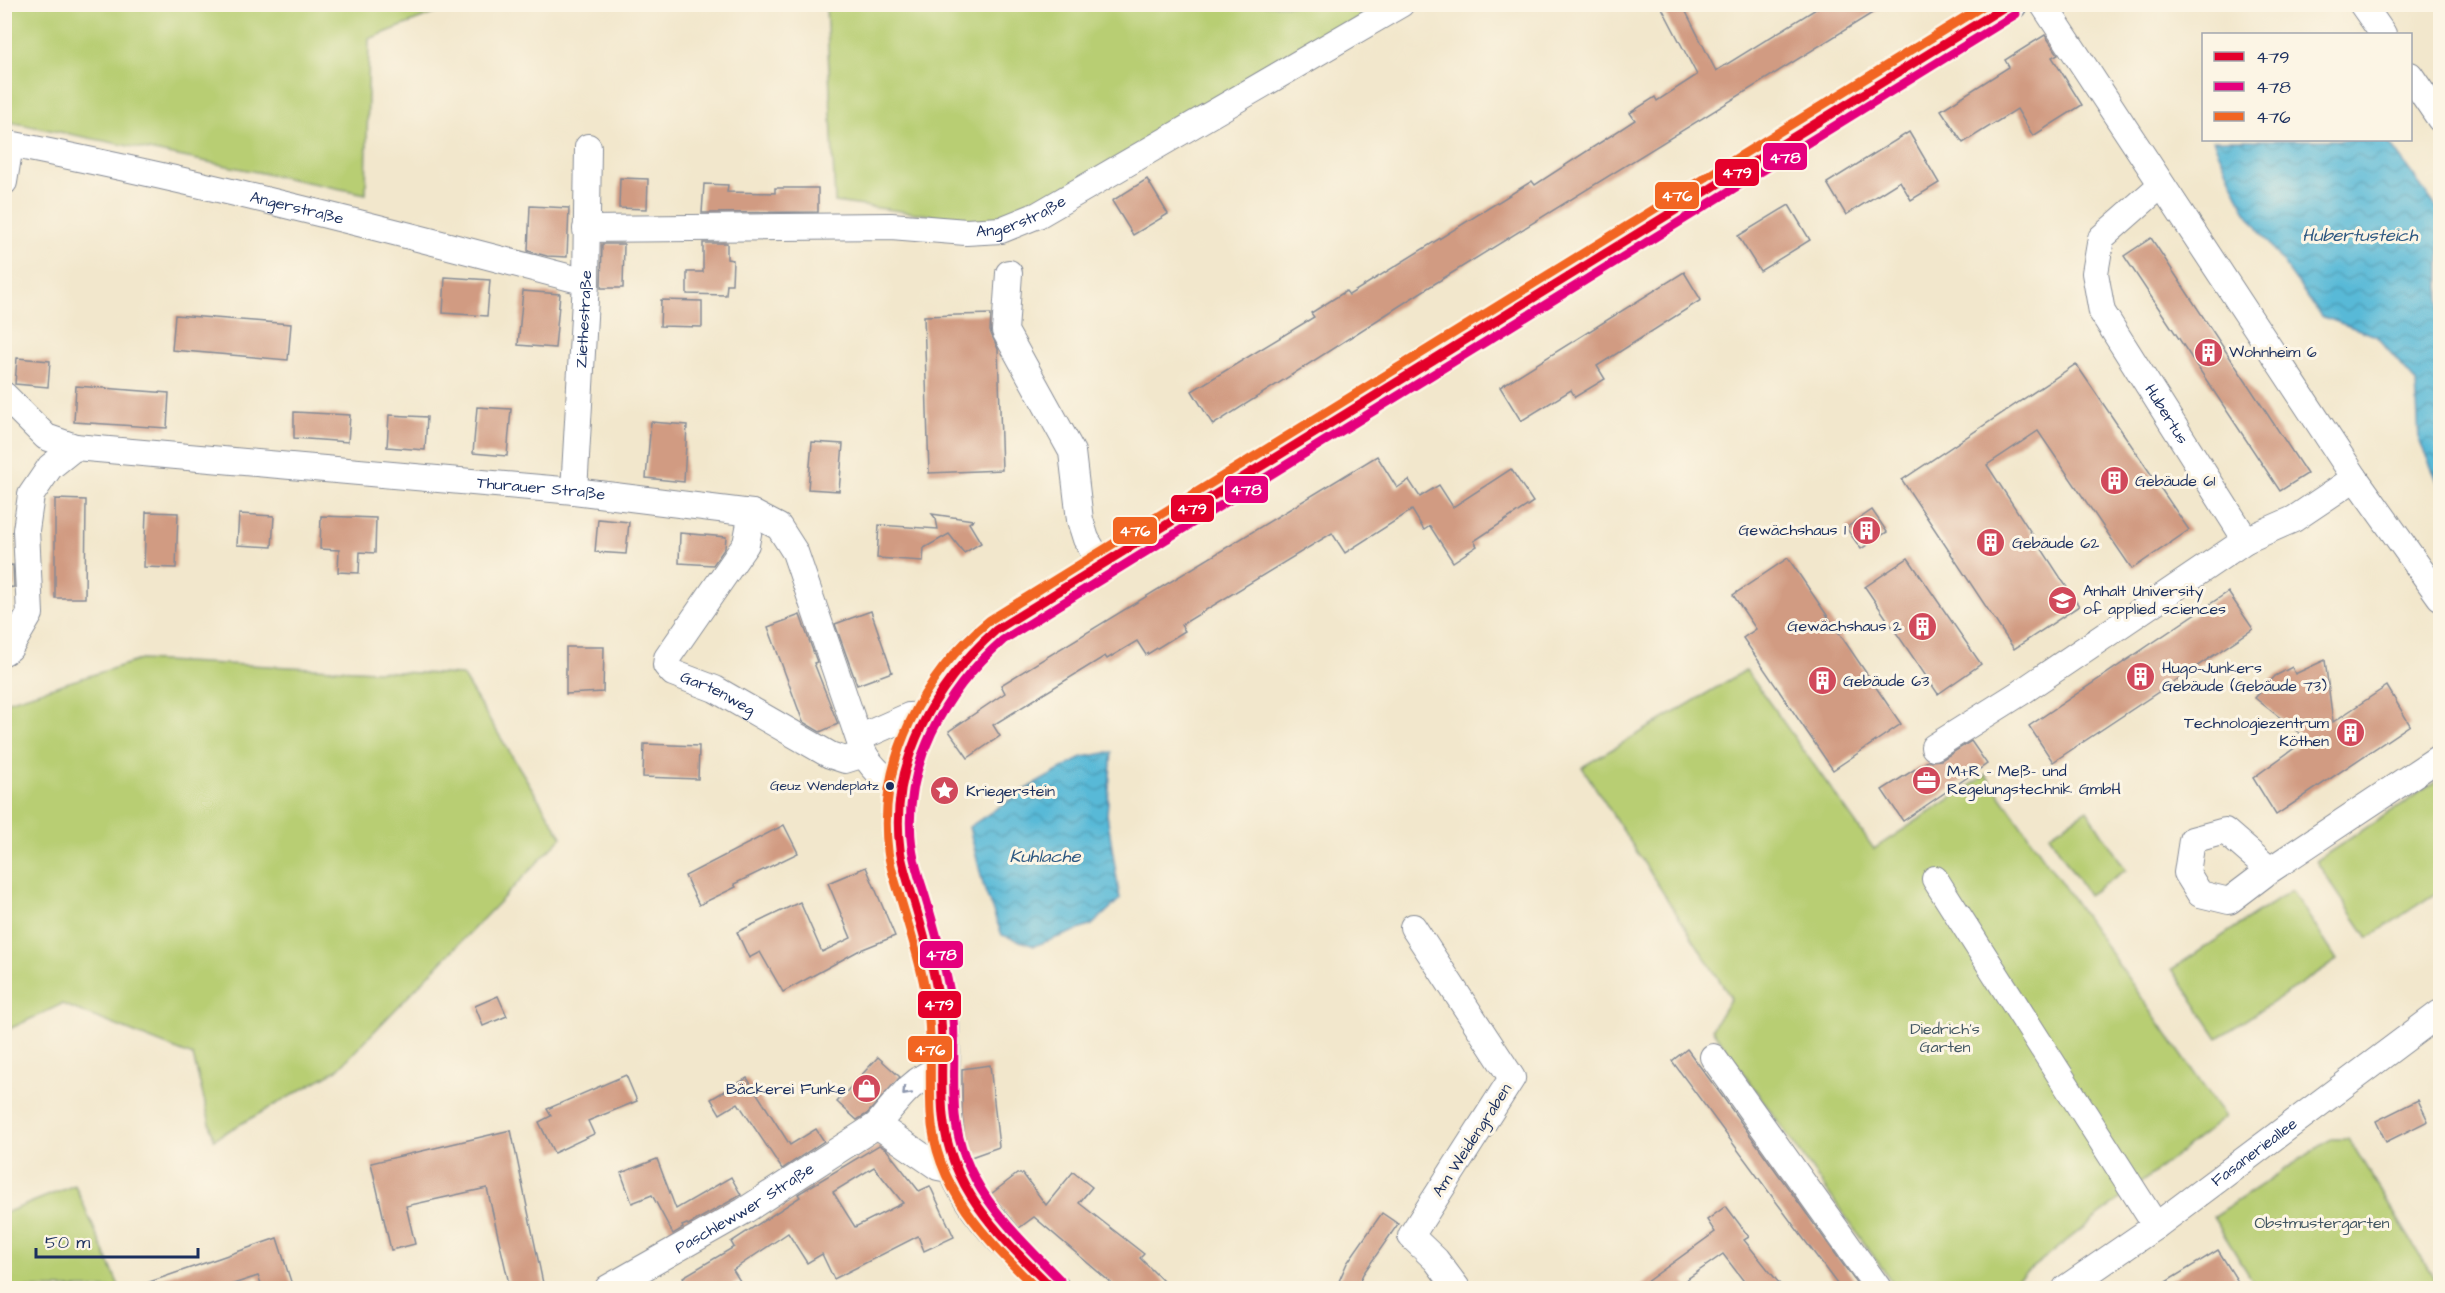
<svg xmlns="http://www.w3.org/2000/svg" width="2445" height="1293" font-family="'Architects Daughter',sans-serif">
<style>
.green{fill:#b8ce73;stroke:#6a7e68;stroke-width:1.5}
.water{fill:url(#water-waves);stroke:#3a749a;stroke-width:1.5}
.building{fill:#d19b82;fill-rule:evenodd}
.lines{fill:none;stroke-linecap:round;stroke-linejoin:round}
.minor-casing{stroke:#868b95;stroke-width:28}
.major-casing{stroke:#868b95;stroke-width:36}
.minor{stroke:#fff;stroke-width:26}
.major{stroke:#fff;stroke-width:33}
.bus-1-casing{stroke:#fcf5e5;stroke-width:14}
.bus-2-casing{stroke:#fcf5e5;stroke-width:14}
.bus-3-casing{stroke:#fcf5e5;stroke-width:14}
.bus-1{stroke:#e4002b;stroke-width:9}
.bus-2{stroke:#e5007d;stroke-width:9}
.bus-3{stroke:#f26522;stroke-width:9}
.oneway{stroke:#8d97ae}
.bus-dot{fill:#1b2f5e;stroke:#fcf5e5;stroke-width:2}
.labels{text-anchor:middle;dominant-baseline:central;stroke-width:6;stroke-linejoin:round;paint-order:stroke}
.bus-label{font-size:14px;fill:#1b2f5e;stroke:#fcf5e5;text-anchor:end}
.street-label{font-size:16px;fill:#1b2f5e;stroke:#fcf5e5}
.poi-label{font-size:16px;fill:#1b2f5e;stroke:#fcf5e5;text-anchor:start}
.park-label{font-size:16px;fill:#425763;stroke:#fcf5e5}
.water-label{font-size:18px;font-style:italic;fill:#2d5882;stroke:#fcf5e5}
.line-badge{stroke:#fcf5e5;stroke-width:2}
.badge-label{font-size:16px;text-anchor:middle;font-weight:bold;fill:#fff}
</style>
<defs>
<pattern id="water-waves" width="16" height="10" patternUnits="userSpaceOnUse" patternTransform="scale(1.5)"><rect width="16" height="10" fill="#58b9d7"/><path d="M0 5q4-4 8 0t8 0" fill="none" stroke="#4897b2"/></pattern>
</defs>
<rect width="100%" height="100%" fill="#fcf5e5"/>
<filter id="ink" filterUnits="userSpaceOnUse"><feTurbulence type="fractalNoise" baseFrequency=".0167" numOctaves="2"/><feDisplacementMap in="SourceGraphic" scale="12" xChannelSelector="R" yChannelSelector="G"/><feConvolveMatrix kernelMatrix="1 2 1 2 8 2 1 2 1" color-interpolation-filters="sRGB"/></filter>
<filter id="wash" filterUnits="userSpaceOnUse"><feTurbulence type="fractalNoise" baseFrequency=".008" numOctaves="4" result="noise"/><feDisplacementMap in="SourceGraphic" scale="24" xChannelSelector="R" yChannelSelector="G"/><feGaussianBlur stdDeviation="1.35" result="paint"/><feColorMatrix in="noise" values="0 0 0 0 0 0 0 0 0 0 0 0 0 0 0 0 0 1.4 0 .05"/><feComposite in="paint" operator="in"/></filter>
<g filter="url(#wash)">
<rect width="100%" height="100%" fill="#f2e7cc"/>
<!-- green -->
<g class="green">
<path d="M4,5L5,4L456,5L369,39L366,194L5,121Z"/>
<path d="M826,5H1383L1001,225L835,202Z"/>
<path d="M140,660L462,675L562,837L337,1070L214,1139L193,1056L62,1004L5,1031V702Z"/>
<path d="M1746,670L1874,849L1986,775L2225,1117L2006,1288H1896L1712,1029L1731,998L1582,767Z"/>
<path d="M2440,779V890L2368,938L2316,861Z"/>
<path d="M2087,810L2126,870L2088,895L2049,835Z"/>
<path d="M2292,890L2337,960L2218,1038L2172,969Z"/>
<path d="M2331,1139H2349L2440,1288H2257L2213,1217Z"/>
<path d="M75,1185L120,1288H5V1213Z"/>
</g>
<!-- water -->
<g class="water">
<path d="M2213,140H2387L2440,212V487L2419,440L2416,382L2376,336L2321,316L2245,210Z"/>
<path d="M1112,752L1107,814L1120,899L1092,925L1034,946L1002,935L984,888L969,827L1026,789L1083,757Z"/>
</g>
<g id="blocks">
<!-- building -->
<g class="building">
<path d="M1660,4H1682L1716,71L1824,4H1887L1426,289L1213,425L1192,391L1314,317L1311,313L1346,291L1349,295L1532,181L1535,185L1635,120L1630,113L1655,97L1657,101L1697,75Z"/>
<path d="M2045,35L2058,54L2052,57L2082,105L2033,136L2017,109L1963,143L1941,110L2009,67L2005,60Z"/>
<path d="M1909,132L1939,183L1911,200L1900,181L1846,215L1827,183Z"/>
<path d="M620,178L648,179L647,209L619,208Z"/>
<path d="M1147,179L1168,214L1133,235L1112,201Z"/>
<path d="M704,184L728,185L727,192L775,193V188H818V212L702,213Z"/>
<path d="M1789,205L1810,240L1760,271L1738,236Z"/>
<path d="M530,206L569,208L567,257L547,256L528,251Z"/>
<path d="M2151,238L2307,474L2280,491L2124,256Z"/>
<path d="M703,243H727V259L733,260L732,284H727L726,295L687,294V272H703Z"/>
<path d="M602,244H624L623,288H601Z"/>
<path d="M1684,272L1701,300L1597,366L1605,379L1575,397L1571,390L1521,421L1500,387Z"/>
<path d="M445,277L490,280L487,316L443,313Z"/>
<path d="M523,291L560,294L555,348L518,345Z"/>
<path d="M661,300L702,301V327L660,326Z"/>
<path d="M991,314L990,331L998,349L1002,470L929,473L924,316Z"/>
<path d="M175,315L291,324L288,360L172,350Z"/>
<path d="M17,358L50,361L48,387L15,384Z"/>
<path d="M2076,364L2189,530L2132,569L2038,431L1987,465L2079,606L2014,649L1902,480Z"/>
<path d="M76,386L169,393L167,428L74,422Z"/>
<path d="M477,407L511,409L507,456L473,453Z"/>
<path d="M294,412L350,415L348,442L294,438Z"/>
<path d="M389,415L427,417L425,450L387,447Z"/>
<path d="M651,422L687,425L684,482L646,478Z"/>
<path d="M812,442L843,444L839,491L808,489Z"/>
<path d="M1377,456L1397,488L1409,480L1420,497L1439,485L1453,507L1511,469L1533,502L1474,541L1477,546L1453,562L1430,526L1424,530L1412,510L1345,553L1332,533L1181,625L1185,631L1146,655L1137,641L1107,659L1105,656L993,725L1000,736L968,758L949,731L1005,693L1001,685Z"/>
<path d="M55,499L86,500L85,598H55Z"/>
<path d="M1872,510L1887,532L1861,549L1846,528Z"/>
<path d="M146,512L178,513L176,568L144,567Z"/>
<path d="M239,514L274,516L272,547L237,545Z"/>
<path d="M932,514L973,520L969,523L981,543L964,553L949,534L924,548L923,561L877,558L879,525L938,529L936,519Z"/>
<path d="M321,516L376,518L375,553L360,552L359,573L338,572L339,550L320,549Z"/>
<path d="M598,519L629,522L626,554L595,552Z"/>
<path d="M680,533L726,537L725,548L713,565L679,563Z"/>
<path d="M1788,558L1901,724L1833,770L1743,638L1756,629L1733,595Z"/>
<path d="M1908,558L1981,664L1938,694L1865,587Z"/>
<path d="M13,565L14,587L4,588V566Z"/>
<path d="M2228,592L2253,629L2053,762L2029,726Z"/>
<path d="M871,611L892,672L857,685L835,624Z"/>
<path d="M800,615L817,662L814,663L838,724L820,732L803,722L768,627Z"/>
<path d="M566,647H604L603,692L566,694Z"/>
<path d="M2325,660L2333,722L2387,686L2410,725L2276,815L2253,778L2307,739L2255,698L2275,676L2292,667L2295,674Z"/>
<path d="M1971,741L1987,764L1903,821L1882,790L1928,761L1941,760Z"/>
<path d="M644,744L699,746L698,779L643,777Z"/>
<path d="M784,825L798,853L734,884L736,887L699,905L685,876Z"/>
<path d="M866,867L895,936L858,951L783,992L760,952L749,958L737,932L800,902L822,952L851,938L828,883Z"/>
<path d="M498,996L507,1016L483,1026L475,1006Z"/>
<path d="M1687,1049L1722,1096L1860,1288H1840L1672,1061Z"/>
<path d="M878,1057L900,1077L867,1114L857,1120L837,1102Z"/>
<path d="M990,1065L999,1147L971,1157L965,1139L962,1114V1069Z"/>
<path d="M626,1075L637,1101L588,1121L594,1134L554,1153L539,1122L551,1116L547,1109Z"/>
<path d="M747,1078L790,1145L816,1129L824,1141L782,1169L738,1103L720,1114L711,1099Z"/>
<path d="M2418,1100L2428,1121L2386,1142L2376,1121Z"/>
<path d="M511,1130L544,1288H510L487,1188L406,1206L415,1244L391,1250L371,1163Z"/>
<path d="M879,1145L886,1149L919,1191L930,1186L954,1237L924,1251L918,1236L834,1279L822,1254L807,1263L788,1233L733,1270L740,1281L727,1288H690L683,1277L734,1247L731,1242L800,1197L798,1194ZM874,1167L903,1203L855,1227L833,1192Z"/>
<path d="M657,1159L676,1209L731,1177L741,1195L688,1225L687,1224L682,1226L683,1228L673,1234L652,1195L632,1203L621,1173Z"/>
<path d="M1073,1172L1092,1187L1079,1203L1144,1254L1140,1258L1170,1288H1117L1034,1217L1019,1228L991,1194L1017,1174H1023L1046,1205Z"/>
<path d="M1726,1206L1749,1237L1744,1240L1783,1288H1749L1723,1254L1683,1282L1688,1288H1638L1715,1232L1707,1220Z"/>
<path d="M1382,1213L1398,1224L1363,1274L1357,1288H1336L1347,1263Z"/>
<path d="M277,1238L293,1288H263L258,1276L221,1288H139L138,1286Z"/>
<path d="M2218,1250L2242,1288H2156Z"/>
</g>
</g>
</g>
<g filter="url(#ink)">
<use href="#blocks" fill-opacity="0" stroke="#868b95" stroke-width="1.5"/>
<g class="lines">
<defs>
<g id="minor">
<path d="M2043,4L2355,478L2440,597"/>
<path d="M2362,4L2383,34"/>
<path d="M2410,75L2440,119"/>
<path id="s1" d="M4,143C200,181 394,231 586,282"/>
<path d="M4,182L10,145"/>
<path id="s2" d="M2161,185L2101,238L2095,273L2102,312L2246,540L2294,519L2355,478"/>
<path id="s3" d="M586,229L891,226L966,232L1001,230L1038,215L1401,4"/>
<path d="M1009,273L1005,331L1072,452L1080,520L1086,539L1101,564"/>
<path id="s4" d="M4,395L46,437L75,447L574,491L752,513L779,527L795,552L864,754C874,770 883,778 901,784"/>
<path id="s5" d="M574,491L586,282L588,147"/>
<path id="s6" d="M752,513L746,544L667,658L666,665L673,673L715,689L830,755L845,760L864,754"/>
<path d="M4,652L10,648L30,614L26,530L31,495L50,467L75,447"/>
<path d="M859,738L909,716L928,715"/>
<path d="M1934,747L2020,693L2246,540"/>
<path d="M2270,870L2225,831L2192,840L2187,873L2200,894L2229,901L2270,870L2440,757"/>
<path d="M1935,879L2156,1226"/>
<path d="M1413,927L1512,1078L1411,1236L1436,1260L1457,1288"/>
<path d="M1713,1057L1878,1288"/>
<path d="M877,1125C896,1102 913,1077 943,1068"/>
<path id="s7" d="M608,1288L744,1211L877,1125L938,1167L954,1170"/>
<path id="s8" d="M2066,1288L2156,1226L2440,1013"/>
</g>
<path id="major" d="M1052,1288C1001,1236 948,1194 943,1116C941,1081 946,1045 941,1010C933,956 913,904 900,851C888,772 933,678 996,630L2010,4"/>
</defs>
<!-- minor casing -->
<use href="#minor" class="minor-casing"/>
<!-- major casing -->
<use href="#major" class="major-casing"/>
<!-- minor -->
<use href="#minor" class="minor"/>
<!-- major -->
<use href="#major" class="major"/>
<defs>
<path id="bus-1" d="M1052,1288C1002,1238 950,1190 943,1116C939,1074 946,1032 937,990C931,958 922,928 913,898C908,882 902,865 900,849C889,764 934,685 996,630L2009,4"/>
<path id="bus-2" d="M1060,1280C1013,1232 962,1186 955,1115C951,1073 958,1031 949,988C943,957 934,926 925,896C920,880 914,864 912,848C901,767 945,691 1003,640L2016,14"/>
<path id="bus-3" d="M1036,1288C986,1239 935,1188 931,1114C929,1074 933,1036 926,996C921,963 910,931 901,900C896,884 890,867 888,851C877,763 922,675 990,620L1986,4"/>
</defs>
<!-- bus-1 casing -->
<use href="#bus-1" class="bus-1-casing"/>
<!-- bus-2 casing -->
<use href="#bus-2" class="bus-2-casing"/>
<!-- bus-3 casing -->
<use href="#bus-3" class="bus-3-casing"/>
<!-- bus-1 -->
<use href="#bus-1" class="bus-1"/>
<!-- bus-2 -->
<use href="#bus-2" class="bus-2"/>
<!-- bus-3 -->
<use href="#bus-3" class="bus-3"/>
</g>
<!-- one-way arrows -->
<defs><path id="oneway-chevron" d="M-2-3.5L2.5 0L-2 3.5" fill="none" stroke-width="1.6" stroke-linecap="round" stroke-linejoin="round" transform="scale(1.5)"/></defs>
<use class="oneway" href="#oneway-chevron" transform="translate(906 1092) rotate(133)"/>
</g>
<!-- icons -->
<defs>
<symbol id="building-disc" viewBox="-11 -11 22 22"><circle r="9.5" fill="#d1495b" stroke="#fcf5e5"/><path d="M-4-6H4V6H1V3H-1V6H-4ZM-2.5-4.3h1.7v1.8h-1.7ZM.8-4.3h1.7v1.8H.8ZM-2.5-1h1.7V.8h-1.7ZM.8-1h1.7V.8H.8Z" fill="#fff"/></symbol>
<symbol id="university-disc" viewBox="-11 -11 22 22"><circle r="9.5" fill="#d1495b" stroke="#fcf5e5"/><path d="M0-5L7-2L0 1L-7-2ZM-4 1L0 2.5L4 1V4Q0 6-4 4Z" fill="#fff"/></symbol>
<symbol id="office-disc" viewBox="-11 -11 22 22"><circle r="9.5" fill="#d1495b" stroke="#fcf5e5"/><path d="M-6-3h4V-5.5h4V-3h4V5H-6ZM-1-4.5V-3h2v-1.5ZM-6 0V1H6V0Z" fill="#fff"/></symbol>
<symbol id="sight-disc" viewBox="-11 -11 22 22"><circle r="9.5" fill="#d1495b" stroke="#fcf5e5"/><path d="M0-6L1.8-2.2L6-1.7L2.9 1.2L3.7 5.4L0 3.3L-3.7 5.4L-2.9 1.2L-6-1.7L-1.8-2.2Z" fill="#fff"/></symbol>
<symbol id="shop-disc" viewBox="-11 -11 22 22"><circle r="9.5" fill="#d1495b" stroke="#fcf5e5"/><path d="M-5-2.5h2.3a2.7 3.5 0 0 1 5.4 0H5L5.5 6h-11ZM-1.5-2.5h3a1.5 2.3 0 0 0-3 0Z" fill="#fff"/></symbol>
</defs>
<g fill-rule="evenodd">
<use href="#building-disc" x="2192" y="336" width="33" height="33"/>
<use href="#building-disc" x="2098" y="464" width="33" height="33"/>
<use href="#building-disc" x="1850" y="514" width="33" height="33"/>
<use href="#building-disc" x="1974" y="526" width="33" height="33"/>
<use href="#university-disc" x="2046" y="584" width="33" height="33"/>
<use href="#building-disc" x="1906" y="610" width="33" height="33"/>
<use href="#building-disc" x="2124" y="660" width="33" height="33"/>
<use href="#building-disc" x="1806" y="664" width="33" height="33"/>
<use href="#building-disc" x="2334" y="716" width="33" height="33"/>
<use href="#office-disc" x="1910" y="764" width="33" height="33"/>
<use href="#sight-disc" x="928" y="774" width="33" height="33"/>
<use href="#shop-disc" x="850" y="1072" width="33" height="33"/>
</g>
<!-- markers -->
<circle class="bus-dot" cx="890" cy="786" r="5"/>
<g class="labels">
<!-- bus labels -->
<g class="bus-label">
<text x="879" y="786">Geuz Wendeplatz</text>
</g>
<!-- street labels -->
<g class="street-label">
<text stroke="none"><textPath href="#s1" startOffset="300">Angerstraße</textPath></text>
<text stroke="none"><textPath href="#s3" startOffset="438">Angerstraße</textPath></text>
<text stroke="none"><textPath href="#s5" startOffset="172">Ziethestraße</textPath></text>
<text stroke="none"><textPath href="#s2" startOffset="276">Hubertus</textPath></text>
<text stroke="none"><textPath href="#s4" startOffset="558">Thurauer Straße</textPath></text>
<text stroke="none"><textPath href="#s6" startOffset="237">Gartenweg</textPath></text>
<text transform="translate(1472 1140) rotate(-57)">Am Weidengraben</text>
<text stroke="none"><textPath href="#s8" startOffset="232">Fasanerieallee</textPath></text>
<text stroke="none"><textPath href="#s7" startOffset="158">Paschlewwer Straße</textPath></text>
</g>
<!-- poi labels -->
<g class="poi-label">
<text x="2229" y="352">Wohnheim 6</text>
<text x="2135" y="481">Gebäude 61</text>
<text x="1846" y="530" text-anchor="end">Gewächshaus 1</text>
<text x="2012" y="543">Gebäude 62</text>
<text x="2083" y="591">Anhalt University<tspan x="2083" dy="18">of applied sciences</tspan></text>
<text x="1902" y="626" text-anchor="end">Gewächshaus 2</text>
<text x="2162" y="668">Hugo-Junkers<tspan x="2162" dy="18">Gebäude (Gebäude 73)</tspan></text>
<text x="1843" y="681">Gebäude 63</text>
<text x="2329" y="723" text-anchor="end">Technologiezentrum<tspan x="2329" dy="18">Köthen</tspan></text>
<text x="1947" y="771">M+R - Meß- und<tspan x="1947" dy="18">Regelungstechnik GmbH</tspan></text>
<text x="966" y="791">Kriegerstein</text>
<text x="846" y="1089" text-anchor="end">Bäckerei Funke</text>
</g>
<!-- park labels -->
<g class="park-label">
<text x="1945" y="1029">Diedrich's<tspan x="1945" dy="18">Garten</tspan></text>
<text x="2322" y="1223">Obstmustergarten</text>
</g>
<!-- water labels -->
<g class="water-label">
<text x="2360" y="235">Hubertusteich</text>
<text x="1045" y="856">Kuhlache</text>
</g>
</g>
<g class="line-badge">
<rect x="1762" y="142" width="46" height="29" rx="6" fill="#e5007d"/>
<rect x="1714" y="158" width="46" height="29" rx="6" fill="#e4002b"/>
<rect x="1654" y="181" width="46" height="29" rx="6" fill="#f26522"/>
<rect x="1224" y="475" width="45" height="29" rx="6" fill="#e5007d"/>
<rect x="1170" y="494" width="45" height="29" rx="6" fill="#e4002b"/>
<rect x="1112" y="516" width="46" height="29" rx="6" fill="#f26522"/>
<rect x="919" y="940" width="45" height="29" rx="6" fill="#e5007d"/>
<rect x="917" y="990" width="45" height="29" rx="6" fill="#e4002b"/>
<rect x="907" y="1035" width="46" height="28" rx="6" fill="#f26522"/>
</g>
<g class="badge-label">
<text x="1785" y="163">478</text>
<text x="1737" y="178">479</text>
<text x="1677" y="201">476</text>
<text x="1246" y="495">478</text>
<text x="1192" y="514">479</text>
<text x="1135" y="536">476</text>
<text x="941" y="960">478</text>
<text x="939" y="1010">479</text>
<text x="930" y="1055">476</text>
</g>
<!-- margin -->
<rect width="2445" height="1293" fill="none" stroke="#fcf5e5" stroke-width="24"/>
<!-- legend -->
<rect x="2202" y="33" width="210" height="108" fill="#fcf5e5" stroke="#a2a6af" stroke-width="1.5"/>
<rect x="2214" y="52" width="30" height="9" fill="#e4002b" stroke="#a2a6af" stroke-width="1.5"/>
<text x="2256" y="63" font-size="18" fill="#1b2f5e">479</text>
<rect x="2214" y="82" width="30" height="9" fill="#e5007d" stroke="#a2a6af" stroke-width="1.5"/>
<text x="2256" y="93" font-size="18" fill="#1b2f5e">478</text>
<rect x="2214" y="112" width="30" height="9" fill="#f26522" stroke="#a2a6af" stroke-width="1.5"/>
<text x="2256" y="123" font-size="18" fill="#1b2f5e">476</text>
<!-- scale -->
<path d="M36 1248v9h162v-9" fill="none" stroke="#1b2f5e" stroke-width="3"/>
<text x="45" y="1248" font-size="18" fill="#1b2f5e" stroke="#fcf5e5" stroke-width="4.5" paint-order="stroke">50 m</text>
</svg>
